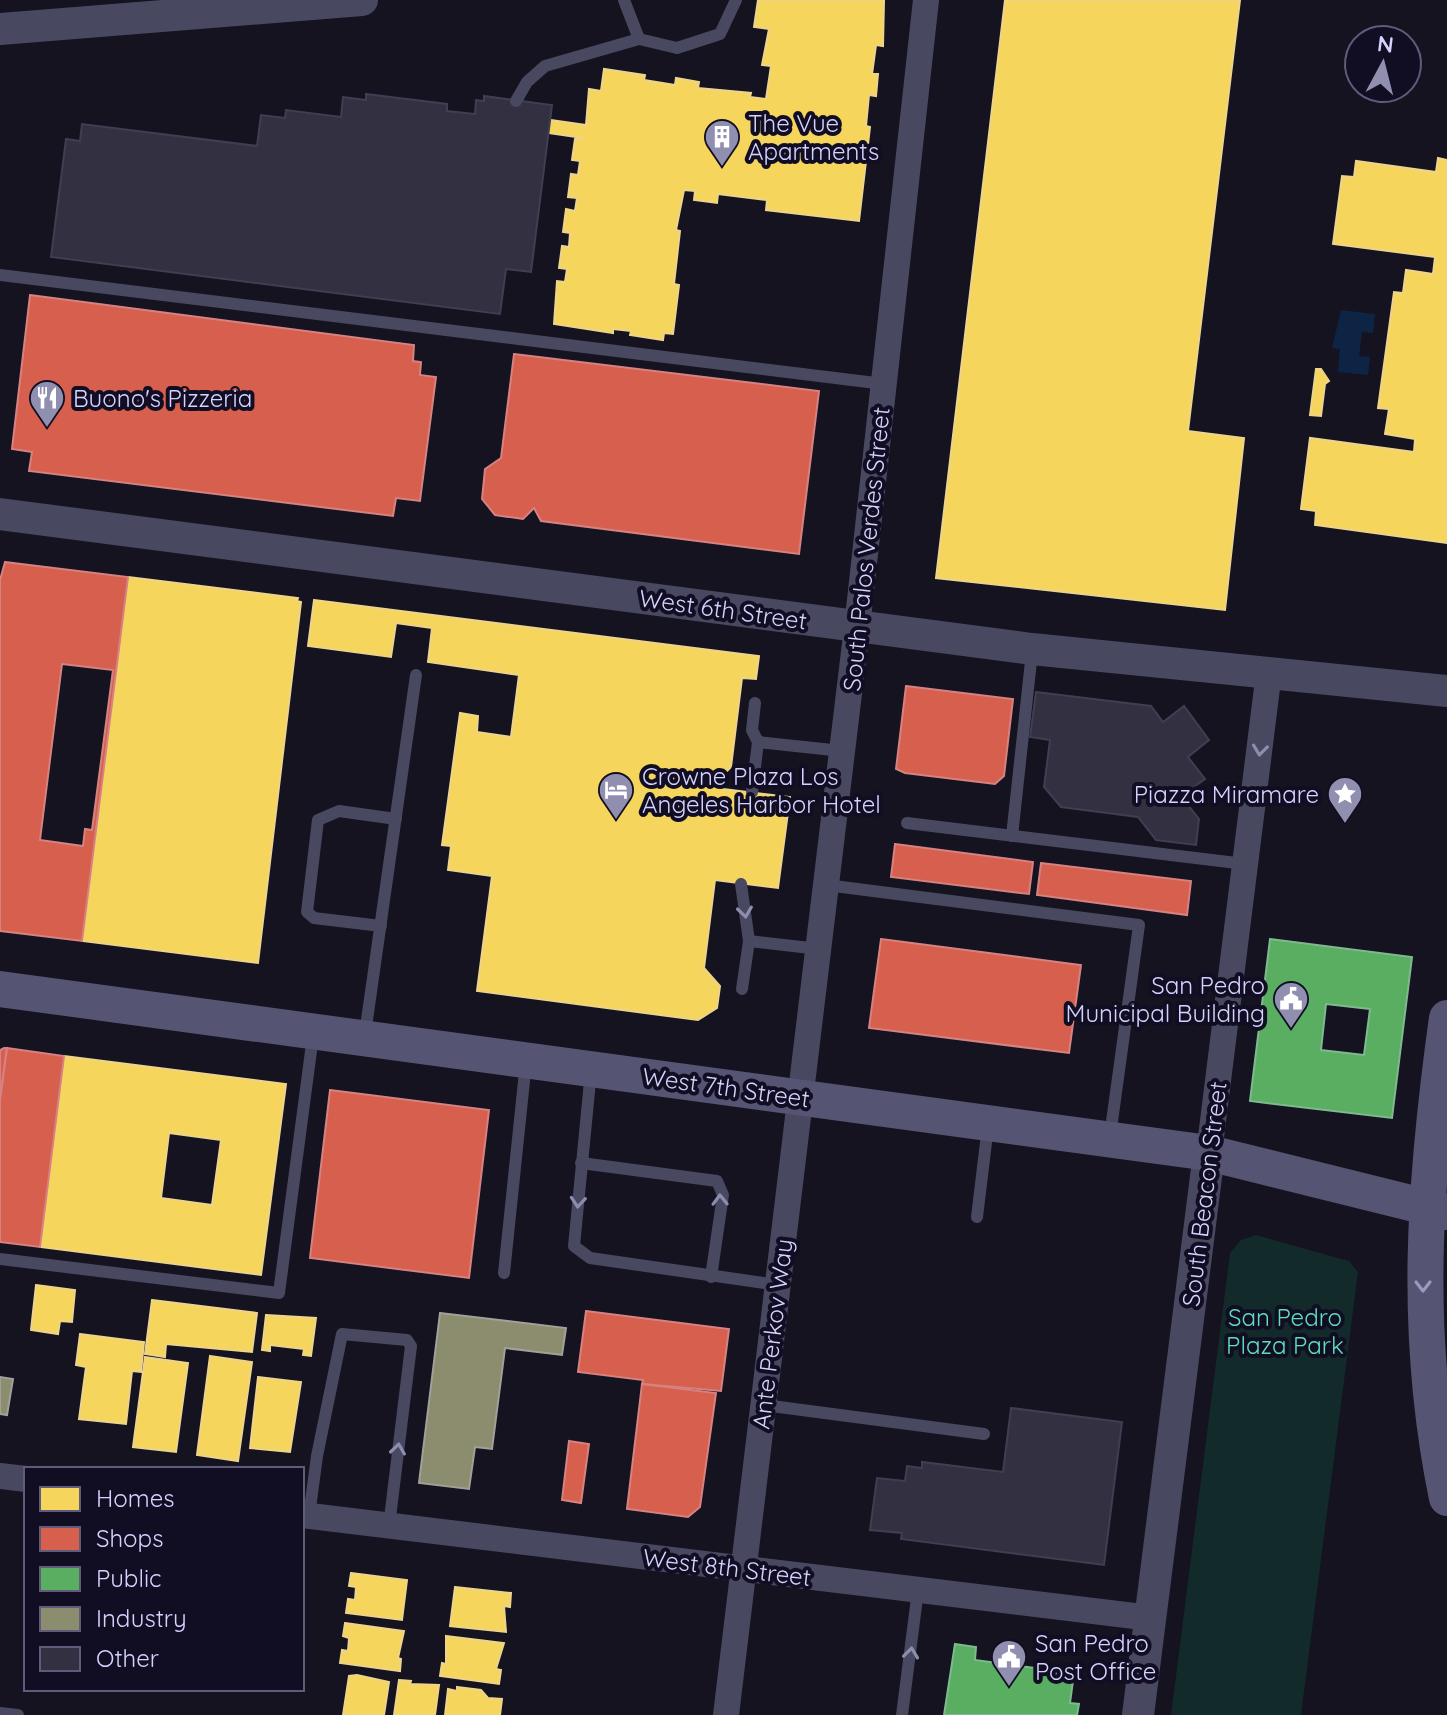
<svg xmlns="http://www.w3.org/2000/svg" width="1447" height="1715" font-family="Quicksand,sans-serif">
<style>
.green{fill:#122a2a}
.water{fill:#0e2445}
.homes{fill:#f6d55c;stroke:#ecd48d;stroke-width:2;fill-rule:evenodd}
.shops{fill:#d6604d;stroke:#d68282;stroke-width:2;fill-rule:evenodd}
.public{fill:#5aae61;stroke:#7fb990;stroke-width:2;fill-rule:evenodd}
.industry{fill:#8c8c6e;stroke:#a2a199;stroke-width:2}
.building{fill:#333141;stroke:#403e52;stroke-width:2}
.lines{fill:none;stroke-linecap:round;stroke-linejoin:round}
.service{stroke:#484860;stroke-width:12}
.minor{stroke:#484860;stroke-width:26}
.tertiary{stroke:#484860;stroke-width:32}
.secondary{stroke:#555472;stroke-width:36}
.oneway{stroke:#8e8daf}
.oneway2{stroke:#9b99bf}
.labels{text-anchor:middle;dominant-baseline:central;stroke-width:8;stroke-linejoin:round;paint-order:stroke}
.poi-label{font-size:24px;fill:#d5d2fe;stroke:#110e24;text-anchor:start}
.street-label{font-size:24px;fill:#d5d2fe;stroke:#110e24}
.park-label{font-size:24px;fill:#5edeba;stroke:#110e24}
</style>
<rect width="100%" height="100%" fill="#14131f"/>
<!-- green -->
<path class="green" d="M1256,1235L1349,1261L1358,1272L1301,1715H1171L1230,1253L1241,1240Z"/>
<!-- water -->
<path class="water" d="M1341,310L1375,314L1373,333L1362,332L1359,356L1370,357L1368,375L1338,372L1340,349L1332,348Z"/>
<!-- homes -->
<g class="homes">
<path d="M758,0H884L883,46L876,45L872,74H878L876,96L869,95L866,126L870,127L859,221L766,210L767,200L718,194L717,203L694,200L695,191L684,190L676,230L680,231L674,284L679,285L673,334L664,333L663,340L630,335L631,331L613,329V333L554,324L557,281L565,282L567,269L559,268L562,246L569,247L570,233L563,232L566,209L575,211L577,198L568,197L571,174L578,175L580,161L572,160L575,139L583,138L548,133L550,120L586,125L589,89L601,91L604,69L645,75L644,80L675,85L676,78L699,82L698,88L751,93L750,97L766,99L771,66L762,65L769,29L754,27Z"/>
<path d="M1005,0H1240L1188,431L1244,438L1225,610L936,578Z"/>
<path d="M1438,158L1447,160V543L1315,525L1316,511L1301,509L1310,438L1414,452L1415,439L1385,434L1389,409L1378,408L1394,292L1403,293L1406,270L1433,274L1435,257L1333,244L1342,176L1354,177L1356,161L1436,172Z"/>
<path d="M1316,369H1321L1329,381L1325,384L1321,416L1310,415Z"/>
<path d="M128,577L298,598L297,601L301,602L258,963L82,941Z"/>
<path d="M314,600L759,656L756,679L742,678L731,767L725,773L723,789L790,797L778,888L715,880L704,968L720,986L717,1008L698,1020L477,991L492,876L448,870L451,846L442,845L460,713L478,716L477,732L511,737L519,675L428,662L432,628L396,623L391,657L308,646Z"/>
<path d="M64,1056L286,1084L261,1275L40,1247ZM169,1133L221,1140L212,1205L161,1198Z"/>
<path d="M36,1285L75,1290L72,1322L60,1321L58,1334L31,1330Z"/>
<path d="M152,1300L257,1313L252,1352L166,1344L165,1357L145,1354Z"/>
<path d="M266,1315L316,1318L311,1356L303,1355L304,1349L270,1345V1351L262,1350Z"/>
<path d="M80,1334L144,1342L141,1372L132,1371L126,1424L79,1419L86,1367L76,1365Z"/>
<path d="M210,1356L252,1362L238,1461L197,1455Z"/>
<path d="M145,1357L188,1363L176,1452L133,1447Z"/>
<path d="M258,1377L301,1382L290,1452L250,1448Z"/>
<path d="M351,1573L407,1580L402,1620L346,1613L348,1599L355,1600L356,1587L349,1586Z"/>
<path d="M455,1587L511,1593L510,1607L504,1606L506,1632L450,1626Z"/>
<path d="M345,1623L404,1631L398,1658L401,1659L400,1671L340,1663L342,1650L348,1651L349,1638L343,1636Z"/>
<path d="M446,1636L504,1643L496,1669L501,1670L499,1684L440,1676L442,1663L446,1664Z"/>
<path d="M357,1675L389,1682L384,1715H343L349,1676Z"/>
<path d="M399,1680L411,1681L410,1684L439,1685L435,1715H394Z"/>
<path d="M457,1687L481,1690L488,1698L502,1699L500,1715H445L448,1689L457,1691Z"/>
</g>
<!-- shops -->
<g class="shops">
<path d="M30,295L414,345L413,361L421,362L420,375L436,377L420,501L396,498L393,516L29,471L32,452L12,449Z"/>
<path d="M514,354L819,391L799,554L541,521L534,508L523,519L495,515L482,499L485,469L501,458Z"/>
<path d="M5,562L128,577L82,941L0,931V580ZM62,664L113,670L92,830L85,829L83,846L40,840Z"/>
<path d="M906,686L1013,699L1004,776L995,784L905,773L896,769Z"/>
<path d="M895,844L1033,862L1029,894L891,877Z"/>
<path d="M1041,863L1191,881L1187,915L1037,895Z"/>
<path d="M881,939L1081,965L1069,1053L869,1028Z"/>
<path d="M4,1048H7L0,1101V1050Z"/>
<path d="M7,1048L64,1056L40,1247L0,1242V1101Z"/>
<path d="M330,1090L489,1110L469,1278L310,1258Z"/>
<path d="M586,1311L729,1329L721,1391L642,1384L643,1380L578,1372Z"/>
<path d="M642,1384L716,1393L700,1507L688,1517L627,1509Z"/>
<path d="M569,1441L589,1444L581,1503L562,1500Z"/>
</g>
<!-- public -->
<g class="public">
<path d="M1270,939L1412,957L1392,1118L1250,1101ZM1326,1004L1370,1009L1364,1055L1321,1050Z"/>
<path d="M955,1644L976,1647L975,1660L1074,1673L1070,1703L1079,1704L1077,1715H944Z"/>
</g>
<!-- industry -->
<g class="industry">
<path d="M440,1313L566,1328L562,1355L505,1348L492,1449L475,1447L469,1489L419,1483Z"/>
<path d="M0,1377L13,1379L7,1415L0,1414Z"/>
</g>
<!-- building -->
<g class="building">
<path d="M366,94L447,104V111L475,114L476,100L484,101V96L552,105L531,272L506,269L500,314L51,257L66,139L80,141L82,124L257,146L261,115L285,118L286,110L341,117L343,97L366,100Z"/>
<path d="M1036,692L1151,706L1163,722L1184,706L1209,740L1188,757L1205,779L1181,796L1199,819L1196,845L1156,840L1138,817L1061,807L1044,787L1050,740L1030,737Z"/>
<path d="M1011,1408L1122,1422L1104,1565L901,1539L902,1533L870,1530L877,1478L905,1481L907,1466L922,1468V1462L1003,1472Z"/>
</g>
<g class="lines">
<!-- service -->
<g class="service">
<path d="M624,0L639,39L677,48L720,34L736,0"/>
<path d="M516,101L527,82L545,66L639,39"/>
<path d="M0,275L884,384"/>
<path d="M758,742L842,751"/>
<path d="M752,792L758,742L752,730L755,703"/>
<path d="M907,823L1245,864"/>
<path d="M1012,836L1032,652"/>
<path d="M741,884L749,941L742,989"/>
<path d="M826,885L1139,925L1110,1136"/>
<path d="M381,926L314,918L307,912L318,820L339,811L396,819"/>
<path d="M749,941L819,949"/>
<path d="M365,1034L416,675"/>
<path d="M591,1071L574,1246L590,1258L778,1285"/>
<path d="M581,1163L717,1181L723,1195L711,1277"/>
<path d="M977,1217L988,1126"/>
<path d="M0,1259L279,1293L313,1036"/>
<path d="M504,1273L526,1062"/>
<path d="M764,1405L984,1434"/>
<path d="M309,1516L317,1456L342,1334L407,1340L411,1346L389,1526"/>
<path d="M0,1713L18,1715"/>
<path d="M902,1715L918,1590"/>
</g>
<!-- minor -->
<g class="minor">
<path d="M1209,1153L1269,672"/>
<path d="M0,1476L26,1479"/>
<path d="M302,1515L1151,1618"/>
<path d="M726,1715L857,627L926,0"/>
</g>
<!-- tertiary -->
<g class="tertiary">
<path d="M0,29L362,0"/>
<path d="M0,514L1032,649L1447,691"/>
<path d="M1138,1715L1209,1153"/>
</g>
<!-- secondary -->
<g class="secondary">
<path d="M0,989L1209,1153L1447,1212"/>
<path d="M1447,1018C1424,1183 1413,1334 1447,1498"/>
</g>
</g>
<!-- one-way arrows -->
<defs><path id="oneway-chevron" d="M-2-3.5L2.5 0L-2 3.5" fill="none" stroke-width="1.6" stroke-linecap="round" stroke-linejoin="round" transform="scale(2)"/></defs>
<g class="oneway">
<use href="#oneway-chevron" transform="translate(1260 750) rotate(97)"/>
<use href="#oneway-chevron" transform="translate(745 912) rotate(82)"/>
<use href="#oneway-chevron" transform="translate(720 1200) rotate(-91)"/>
<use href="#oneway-chevron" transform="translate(578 1202) rotate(95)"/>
<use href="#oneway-chevron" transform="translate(398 1449) rotate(-82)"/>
<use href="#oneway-chevron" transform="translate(911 1653) rotate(-83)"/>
</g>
<use class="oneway2" href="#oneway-chevron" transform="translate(1423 1286) rotate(90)"/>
<!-- icons -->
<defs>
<symbol id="building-pin" viewBox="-11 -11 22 30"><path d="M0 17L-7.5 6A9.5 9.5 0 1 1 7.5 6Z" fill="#918fb0" stroke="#110e24"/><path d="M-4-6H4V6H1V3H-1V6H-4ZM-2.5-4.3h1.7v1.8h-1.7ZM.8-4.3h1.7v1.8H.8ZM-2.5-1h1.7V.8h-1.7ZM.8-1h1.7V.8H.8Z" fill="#fff"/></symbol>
<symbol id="restaurant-pin" viewBox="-11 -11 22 30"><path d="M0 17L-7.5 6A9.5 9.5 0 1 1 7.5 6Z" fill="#918fb0" stroke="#110e24"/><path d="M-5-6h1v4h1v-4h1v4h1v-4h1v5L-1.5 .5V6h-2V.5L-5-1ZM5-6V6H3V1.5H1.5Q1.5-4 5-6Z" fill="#fff"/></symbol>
<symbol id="hotel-pin" viewBox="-11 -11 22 30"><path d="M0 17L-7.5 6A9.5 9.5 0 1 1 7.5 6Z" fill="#918fb0" stroke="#110e24"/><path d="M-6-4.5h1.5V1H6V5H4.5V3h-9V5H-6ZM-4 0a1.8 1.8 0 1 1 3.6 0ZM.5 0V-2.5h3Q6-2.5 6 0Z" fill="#fff"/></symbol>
<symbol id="sight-pin" viewBox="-11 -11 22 30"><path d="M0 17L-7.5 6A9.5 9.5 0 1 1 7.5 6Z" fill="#918fb0" stroke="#110e24"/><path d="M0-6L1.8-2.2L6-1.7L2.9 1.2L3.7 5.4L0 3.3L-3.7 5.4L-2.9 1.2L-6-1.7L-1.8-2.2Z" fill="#fff"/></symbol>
<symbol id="civic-pin" viewBox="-11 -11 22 30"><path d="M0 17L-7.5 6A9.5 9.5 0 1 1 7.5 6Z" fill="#918fb0" stroke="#110e24"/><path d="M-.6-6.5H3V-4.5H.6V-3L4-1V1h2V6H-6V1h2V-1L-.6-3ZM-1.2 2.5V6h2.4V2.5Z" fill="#fff"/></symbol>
</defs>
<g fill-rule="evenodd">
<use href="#building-pin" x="702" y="117" width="40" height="54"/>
<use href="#restaurant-pin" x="27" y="378" width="40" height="54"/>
<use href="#hotel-pin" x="596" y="770" width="40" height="54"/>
<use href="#sight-pin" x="1325" y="774" width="40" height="54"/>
<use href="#civic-pin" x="1271" y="979" width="40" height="54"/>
<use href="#civic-pin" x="989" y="1637" width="40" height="54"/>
</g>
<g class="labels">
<!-- poi labels -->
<g class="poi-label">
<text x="748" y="123">The Vue<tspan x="748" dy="28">Apartments</tspan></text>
<text x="73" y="398">Buono's Pizzeria</text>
<text x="642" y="776">Crowne Plaza Los<tspan x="642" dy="28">Angeles Harbor Hotel</tspan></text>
<text x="1319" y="794" text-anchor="end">Piazza Miramare</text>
<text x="1265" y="985" text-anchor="end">San Pedro<tspan x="1265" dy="28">Municipal Building</tspan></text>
<text x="1035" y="1643">San Pedro<tspan x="1035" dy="28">Post Office</tspan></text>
</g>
<!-- street labels -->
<g class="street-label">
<text transform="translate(866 549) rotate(-84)">South Palos Verdes Street</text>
<text transform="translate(723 609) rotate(8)">West 6th Street</text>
<text transform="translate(726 1087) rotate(8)">West 7th Street</text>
<text transform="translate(1204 1194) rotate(-83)">South Beacon Street</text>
<text transform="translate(772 1334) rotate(-83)">Ante Perkov Way</text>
<text transform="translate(727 1567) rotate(7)">West 8th Street</text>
</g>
<!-- park labels -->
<g class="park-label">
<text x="1285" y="1317">San Pedro<tspan x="1285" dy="28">Plaza Park</tspan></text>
</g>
</g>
<!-- legend -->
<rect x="24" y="1467" width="280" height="224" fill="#110e24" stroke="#5f5c7b" stroke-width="2"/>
<rect x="40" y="1487" width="40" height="24" fill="#f6d55c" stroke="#5f5c7b" stroke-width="2"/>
<text x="96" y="1507" font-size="24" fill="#d5d2fe">Homes</text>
<rect x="40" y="1527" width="40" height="24" fill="#d6604d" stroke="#5f5c7b" stroke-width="2"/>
<text x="96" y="1547" font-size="24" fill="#d5d2fe">Shops</text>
<rect x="40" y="1567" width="40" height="24" fill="#5aae61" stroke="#5f5c7b" stroke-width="2"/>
<text x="96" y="1587" font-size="24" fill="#d5d2fe">Public</text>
<rect x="40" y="1607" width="40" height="24" fill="#8c8c6e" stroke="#5f5c7b" stroke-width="2"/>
<text x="96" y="1627" font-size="24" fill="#d5d2fe">Industry</text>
<rect x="40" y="1647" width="40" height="24" fill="#333141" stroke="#5f5c7b" stroke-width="2"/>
<text x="96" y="1667" font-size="24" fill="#d5d2fe">Other</text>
<!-- north arrow -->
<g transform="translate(1383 64) rotate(7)"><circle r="38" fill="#110e24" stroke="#5f5c7b" stroke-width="2"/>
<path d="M0-6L14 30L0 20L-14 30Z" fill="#918fb0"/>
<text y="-12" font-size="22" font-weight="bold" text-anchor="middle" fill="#d5d2fe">N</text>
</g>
</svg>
